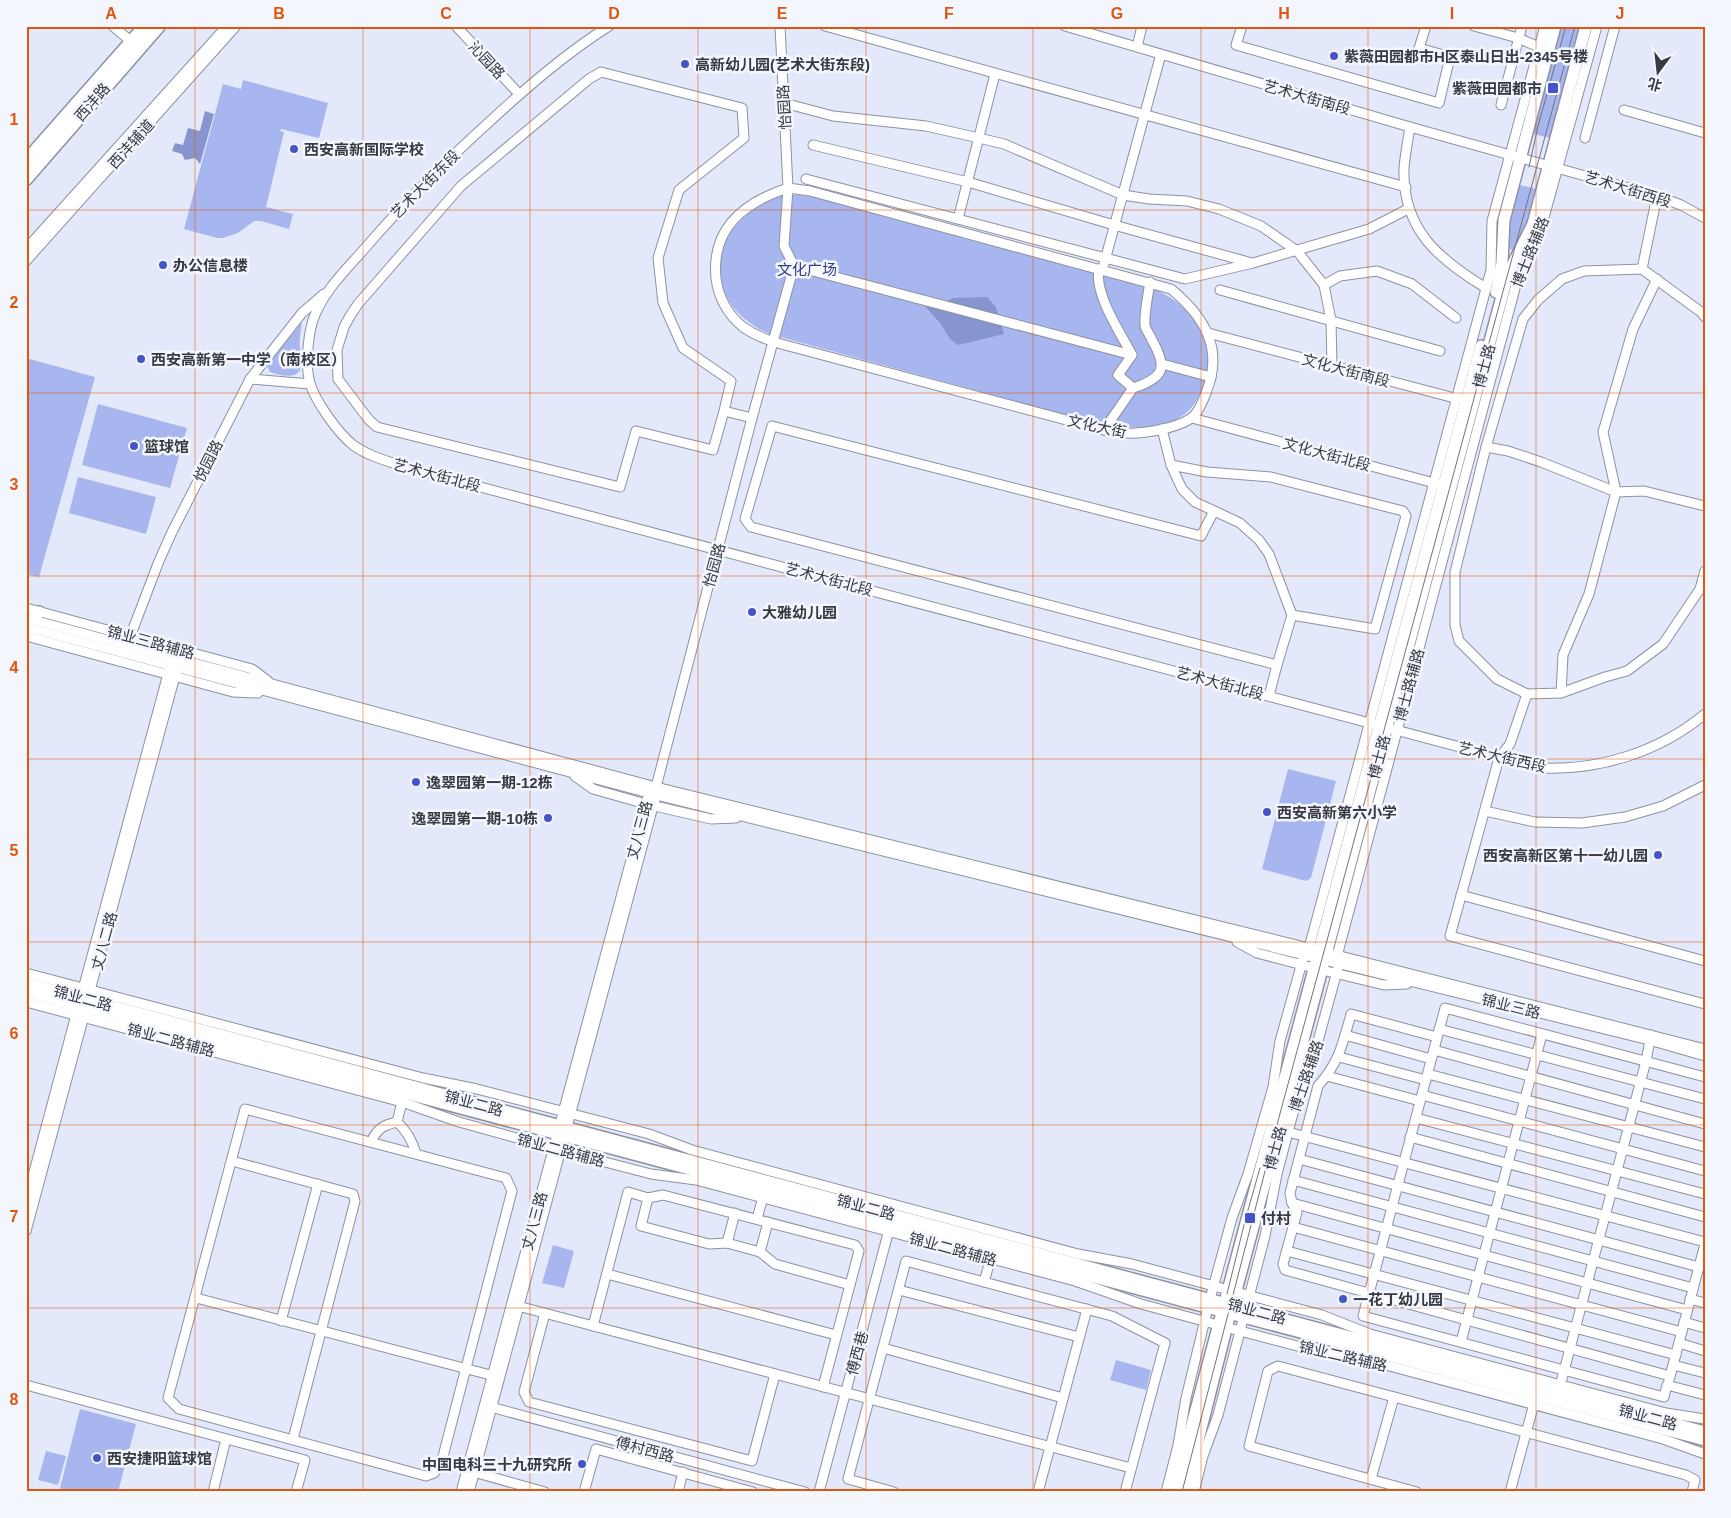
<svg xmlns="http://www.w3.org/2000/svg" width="1731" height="1518" font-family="Helvetica,'Noto Sans SC',sans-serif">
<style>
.green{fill:#a7b6ee}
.water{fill:#8795ce}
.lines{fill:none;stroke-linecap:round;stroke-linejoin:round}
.minor-casing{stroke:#8d92a3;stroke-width:11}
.major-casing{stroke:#8d92a3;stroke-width:14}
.highway-casing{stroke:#8d92a3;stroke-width:15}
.minor{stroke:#fff;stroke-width:9}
.major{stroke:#fff;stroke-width:11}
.highway{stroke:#fff;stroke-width:12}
.tram{stroke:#70737e;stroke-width:1}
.grid{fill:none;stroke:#df570f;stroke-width:1;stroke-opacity:0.55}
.poi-dot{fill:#4654c9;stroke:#f4f6fe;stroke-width:2}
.labels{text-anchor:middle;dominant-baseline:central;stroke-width:5;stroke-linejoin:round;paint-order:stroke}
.poi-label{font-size:15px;font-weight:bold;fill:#383a41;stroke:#f4f6fe;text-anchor:start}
.street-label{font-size:15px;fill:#383a41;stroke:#f4f6fe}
.park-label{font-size:15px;fill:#313c81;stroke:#f4f6fe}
.neatline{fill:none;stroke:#df570f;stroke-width:2}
.grid-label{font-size:16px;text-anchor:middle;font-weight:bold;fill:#df570f}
</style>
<rect width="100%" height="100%" fill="#e3e9fb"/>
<!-- green -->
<g class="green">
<path d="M1561,26H1580L1550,138L1533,134Z"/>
<path d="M243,80L328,103L319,138L281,129L280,131L284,132L266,207L293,214L289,229L261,221H254L238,233L223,238H217L184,229L223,84L241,89Z"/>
<path d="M1519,185L1537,189L1528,219L1516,251L1507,248L1511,214Z"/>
<path d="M783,195H800L816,197L1152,288C1193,306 1220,338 1204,385C1199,397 1193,409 1182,416C1162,431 1127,428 1104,425L769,334C735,318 713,291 722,252C724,242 727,232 734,224C746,210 766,201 783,195Z"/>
<path d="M302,321C301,330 299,340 300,350C300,355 302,361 301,366C299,381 279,375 270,372L267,366Z"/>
<path d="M26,358L95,377L39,577L26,574Z"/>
<path d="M98,404L187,428L170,488L82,465Z"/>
<path d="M78,477L156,497L146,534L69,513Z"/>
<path d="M1288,769L1336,781L1311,878L1306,881L1262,869Z"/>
<path d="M553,1245L574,1251L564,1288L542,1283Z"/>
<path d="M1116,1360L1151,1370L1146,1390L1110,1380Z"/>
<path d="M80,1409L136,1424L118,1492H59Z"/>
<path d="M46,1451L66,1456L58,1485L38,1480Z"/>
</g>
<!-- water -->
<g class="water">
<path d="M205,111L214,114L200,164L195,158L185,160L182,154L172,151L175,143L183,145L188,128L200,131Z"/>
<path d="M987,297L996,307L1004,334L958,345L950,339L941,324L922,303L945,302L953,298Z"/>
</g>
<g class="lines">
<defs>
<g id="minor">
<path d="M113,26L135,45"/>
<path d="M456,26L519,94"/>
<path d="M609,26C565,54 526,88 488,123C445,162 404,203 366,247C347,269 323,291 313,320C308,336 305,366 310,383C315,401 338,433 353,445C368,456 387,461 405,467L1539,768C1599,771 1659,752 1705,714"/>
<path d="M825,26L1406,187"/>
<path d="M1065,26L1410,127L1657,196L1681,205L1705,218"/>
<path d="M1242,26L1236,45L1439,103L1450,57L1419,48L1426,26"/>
<path d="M1474,26L1518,38L1539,47"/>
<path d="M1137,47L1142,26"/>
<path d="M784,103L833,116L926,126L979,138L1004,144L1123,195L1149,199L1187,201L1219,209L1261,226L1297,251L1324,285L1331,320L1332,367"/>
<path d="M1501,105L1522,26"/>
<path d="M1624,110L1705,133"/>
<path d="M1410,127C1408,140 1405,155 1404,168C1402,229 1438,259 1486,288"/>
<path d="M1585,138L1615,26"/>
<path d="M813,145L968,182L1114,225L1252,263"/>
<path d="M806,179L1185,279L1253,263L1369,229L1408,209"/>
<path d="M788,188L810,191L1171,289C1205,317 1224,349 1206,393C1203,401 1197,415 1190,419C1176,428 1144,434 1127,433C1119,433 1111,431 1104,430L800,349C780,344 760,339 743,327C728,315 718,297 716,278C711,227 745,202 788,188Z"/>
<path d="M958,219L995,74"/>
<path d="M26,249L227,26"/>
<path d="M26,261L236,26"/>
<path d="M1104,264L1161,54"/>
<path d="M794,266L1132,355"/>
<path d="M1099,269C1094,294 1120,332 1132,355L1118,375L1133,388L1104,430"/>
<path d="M1642,269L1657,196"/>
<path d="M1324,285L1340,276L1377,271L1412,284L1456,318"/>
<path d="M1220,290L1440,351"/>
<path d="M1705,317L1701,312L1642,269L1584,271L1562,279L1538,300L1523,319L1486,447L1455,572V625L1459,641L1497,679L1527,694L1561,693L1605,677L1627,671L1663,644L1700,589L1705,571"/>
<path d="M1208,333L1462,400"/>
<path d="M1162,364L1211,377"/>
<path d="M250,379L310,384"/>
<path d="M1133,388C1164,378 1168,368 1152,340C1150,335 1146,330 1145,326C1144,312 1148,296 1150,282"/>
<path d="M724,411L713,450L636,431L620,487L377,427L369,420L338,379L337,350L344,327L350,316L358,304L461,186L589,79L601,72L742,108L744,138L679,190L658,258L663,303L683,348L731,381L724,411L752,418"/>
<path d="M1192,418L1438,484"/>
<path d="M1162,429L1171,465L1182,489L1195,502L1240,523L1259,540L1269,554L1292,615"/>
<path d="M1486,447L1508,451L1541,462L1616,492L1644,491L1705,506"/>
<path d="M1171,465L1207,472L1271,477L1403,511L1406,516L1375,629L1292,615L1277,665"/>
<path d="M1214,511L1201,536L772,426L745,519L751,527L1277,665L1269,696"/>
<path d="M26,608L252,669L268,681"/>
<path d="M26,618L656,787L1309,948L1705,1049"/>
<path d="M26,627L656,795L1649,1040L1705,1056"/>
<path d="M26,636L233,692L258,693"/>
<path d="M125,650L159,561L172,532L250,379L302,313L324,294"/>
<path d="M1561,693L1563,655L1589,594L1616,492L1603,432L1633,329L1657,279"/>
<path d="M1527,694L1510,744L1499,758L1450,936L1705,1004"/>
<path d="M575,776L593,789L646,804L711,819L736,818"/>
<path d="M1485,811L1535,822L1582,823L1625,817L1663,806L1705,785"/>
<path d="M1461,895L1705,961"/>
<path d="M1237,942L1257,953L1314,968L1384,985L1407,984"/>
<path d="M26,973L423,1078L477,1089L649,1134L692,1150L1078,1254L1132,1264L1266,1300L1322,1315L1370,1334L1666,1413L1705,1419"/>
<path d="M82,993L175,648"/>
<path d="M89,994L182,650"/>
<path d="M26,1002L402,1102L459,1122L578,1155L651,1174L696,1180L1075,1281L1141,1304L1240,1331L1324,1353L1363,1359L1663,1439L1705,1454"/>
<path d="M1439,1029L1705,1099"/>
<path d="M1345,1035L1431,1059"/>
<path d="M1434,1050L1705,1124"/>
<path d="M1339,1057L1426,1080"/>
<path d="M1428,1074L1705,1147"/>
<path d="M1327,1076L1420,1101"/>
<path d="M1705,1077L1445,1008L1363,1316L1664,1397L1667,1385L1705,1395"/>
<path d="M1422,1095L1705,1171"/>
<path d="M245,1109L506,1178L512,1191L441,1464L434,1473L426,1476L179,1409L168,1398Z"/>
<path d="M1416,1118L1705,1194"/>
<path d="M397,1122L403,1098"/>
<path d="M397,1122C407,1131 412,1140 416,1153"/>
<path d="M1288,1132L1705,1242"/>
<path d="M1410,1137L1705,1217"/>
<path d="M371,1142C377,1129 383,1125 397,1122"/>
<path d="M1299,1159L1699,1267"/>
<path d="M232,1161L353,1194L355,1201L293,1439"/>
<path d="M1293,1180L1693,1288"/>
<path d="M648,1198L641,1226L709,1244L727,1243L760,1252L775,1264L850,1285"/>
<path d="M26,1202L77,1011"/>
<path d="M1292,1203L1687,1310"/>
<path d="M757,1219L764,1193"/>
<path d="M1293,1227L1297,1212L1292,1203L1290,1193L1318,1086C1339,1063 1343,1043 1351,1014L1437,1037"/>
<path d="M26,1231L85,1012"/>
<path d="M727,1243L735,1213"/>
<path d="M1287,1251L1676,1355"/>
<path d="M760,1252L768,1222"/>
<path d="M992,1254L984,1282L1112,1316L1165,1343L1125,1492"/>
<path d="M607,1274L836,1335"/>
<path d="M899,1290L1079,1337"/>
<path d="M196,1298L498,1377"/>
<path d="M1690,1299L1705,1303"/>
<path d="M514,1305L1131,1468"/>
<path d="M545,1313L524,1392L529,1402L752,1461L775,1374"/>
<path d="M281,1321L318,1184"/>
<path d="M1684,1322L1705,1328"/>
<path d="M593,1326L628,1192L648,1198L663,1195L855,1245L859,1251L823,1387"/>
<path d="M1461,1342L1542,1034"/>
<path d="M1679,1343L1705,1351"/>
<path d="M883,1348L1063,1398"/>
<path d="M1673,1365L1705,1373"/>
<path d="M1670,1376L1285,1270L1283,1264L1293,1227L1682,1332"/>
<path d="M1669,1380L1705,1244"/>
<path d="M26,1385L305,1460L296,1492"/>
<path d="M1559,1390L1646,1061L1651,1035"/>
<path d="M487,1406L805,1492"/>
<path d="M470,1471L545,1492"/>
<path d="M1371,1479L1394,1397"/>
<path d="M213,1492L226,1439"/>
<path d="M461,1492L649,793L652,791"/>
<path d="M469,1492L656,795V787L752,418L794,266L784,246L788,188L780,26"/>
<path d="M584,1492L596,1449L753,1492"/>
<path d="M678,1492L683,1472"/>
<path d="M819,1492L890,1226"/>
<path d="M894,1492L848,1479L906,1261L984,1282"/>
<path d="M1038,1492L1087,1309"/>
<path d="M1166,1492L1178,1445L1186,1398L1210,1299L1232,1218L1248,1174L1273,1087L1280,1041L1304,955L1309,948L1491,270L1492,221L1545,26"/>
<path d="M1194,1492L1203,1456L1218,1415L1265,1236L1277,1174L1288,1132L1295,1106L1318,1041L1339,964L1337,956L1518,277L1538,239L1597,26"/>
<path d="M1417,1492L1249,1446L1268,1371L1278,1366L1686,1475L1695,1480L1692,1492"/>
<path d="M1510,1492L1535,1400"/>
</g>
<g id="major">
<path d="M1496,292L1502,263L1504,220L1555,26"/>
<path d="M26,627L39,612"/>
<path d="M26,983L1705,1432"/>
<path d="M26,992L1705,1440"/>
<path d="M1174,1492L1481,346"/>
<path d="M1185,1492L1230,1313L1505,285L1511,268L1533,224L1586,26"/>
</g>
<g id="highway">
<path d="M26,161L145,26"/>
<path d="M26,179L159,26"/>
</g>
</defs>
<!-- minor casing -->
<use href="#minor" class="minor-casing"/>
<!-- major casing -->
<use href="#major" class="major-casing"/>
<!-- highway casing -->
<use href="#highway" class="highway-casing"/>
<!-- minor -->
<use href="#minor" class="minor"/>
<!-- major -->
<use href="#major" class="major"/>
<!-- highway -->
<use href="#highway" class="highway"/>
<!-- tram -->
<g class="tram">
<path d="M1529,167L1538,126L1566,26"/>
<path d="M1227,1294L1246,1217L1260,1168"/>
<path d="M1182,1492L1278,1121L1575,26"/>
</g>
</g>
<!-- grid -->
<path class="grid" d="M195,26V1492M363,26V1492M530,26V1492M698,26V1492M866,26V1492M1033,26V1492M1201,26V1492M1368,26V1492M1536,26V1492M26,210H1705M26,393H1705M26,576H1705M26,759H1705M26,942H1705M26,1125H1705M26,1308H1705"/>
<!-- markers -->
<g class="poi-dot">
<circle cx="1334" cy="56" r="5"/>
<circle cx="685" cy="64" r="5"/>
<rect x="1547" y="82" width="12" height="12" rx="2.5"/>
<circle cx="294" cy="149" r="5"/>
<circle cx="163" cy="265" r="5"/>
<circle cx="141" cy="359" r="5"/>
<circle cx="134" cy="446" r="5"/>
<circle cx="752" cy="612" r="5"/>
<circle cx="416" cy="782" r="5"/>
<circle cx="1267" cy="812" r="5"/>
<circle cx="548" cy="818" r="5"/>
<circle cx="1658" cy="855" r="5"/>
<rect x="1244" y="1212" width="12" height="12" rx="2.5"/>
<circle cx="1343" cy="1299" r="5"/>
<circle cx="97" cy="1458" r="5"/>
<circle cx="582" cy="1464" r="5"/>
</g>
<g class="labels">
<!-- poi labels -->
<g class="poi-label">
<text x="1344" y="56">紫薇田园都市H区泰山日出-2345号楼</text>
<text x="695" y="64">高新幼儿园(艺术大街东段)</text>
<text x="1542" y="88" text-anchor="end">紫薇田园都市</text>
<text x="304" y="149">西安高新国际学校</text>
<text x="173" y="265">办公信息楼</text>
<text x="151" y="359">西安高新第一中学（南校区）</text>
<text x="144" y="446">篮球馆</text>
<text x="762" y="612">大雅幼儿园</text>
<text x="426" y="782">逸翠园第一期-12栋</text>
<text x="1277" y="812">西安高新第六小学</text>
<text x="538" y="818" text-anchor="end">逸翠园第一期-10栋</text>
<text x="1648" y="855" text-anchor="end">西安高新区第十一幼儿园</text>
<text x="1261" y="1218">付村</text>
<text x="1353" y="1299">一花丁幼儿园</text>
<text x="107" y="1458">西安捷阳篮球馆</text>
<text x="572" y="1464" text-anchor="end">中国电科三十九研究所</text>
</g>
<!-- street labels -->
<g class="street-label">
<text transform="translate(487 60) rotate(47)">沁园路</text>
<text transform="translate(1307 97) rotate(16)">艺术大街南段</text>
<text transform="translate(92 102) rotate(-49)">西沣路</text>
<text transform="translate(784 107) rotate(-93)">怡园路</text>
<text transform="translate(131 144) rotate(-48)">西沣辅道</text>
<text transform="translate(425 184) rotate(-45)">艺术大街东段</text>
<text transform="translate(1628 189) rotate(17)">艺术大街西段</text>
<text transform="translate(1530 252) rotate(-68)">博士路辅路</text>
<text transform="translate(1484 366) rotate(-75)">博士路</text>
<text transform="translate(1346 370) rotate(15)">文化大街南段</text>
<text transform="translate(1097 426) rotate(12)">文化大街</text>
<text transform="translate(1327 454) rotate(15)">文化大街北段</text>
<text transform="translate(208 461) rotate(-63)">悦园路</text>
<text transform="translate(437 475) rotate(15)">艺术大街北段</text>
<text transform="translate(714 565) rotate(-75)">怡园路</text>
<text transform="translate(829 579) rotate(15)">艺术大街北段</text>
<text transform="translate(151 642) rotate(15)">锦业三路辅路</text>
<text transform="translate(1220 683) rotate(15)">艺术大街北段</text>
<text transform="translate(1409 685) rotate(-75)">博士路辅路</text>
<text transform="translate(1379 757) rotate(-75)">博士路</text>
<text transform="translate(1502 757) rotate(13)">艺术大街西段</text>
<text transform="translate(639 830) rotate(-75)">丈八三路</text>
<text transform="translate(104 941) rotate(-75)">丈八二路</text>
<text transform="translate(83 998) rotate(15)">锦业二路</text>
<text transform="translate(1511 1006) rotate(14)">锦业三路</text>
<text transform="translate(171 1040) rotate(15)">锦业二路辅路</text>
<text transform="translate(1306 1076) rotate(-71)">博士路辅路</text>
<text transform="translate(474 1103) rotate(15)">锦业二路</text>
<text transform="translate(1275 1148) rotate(-75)">博士路</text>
<text transform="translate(561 1150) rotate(15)">锦业二路辅路</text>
<text transform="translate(866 1207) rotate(15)">锦业二路</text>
<text transform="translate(534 1221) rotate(-75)">丈八三路</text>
<text transform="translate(953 1249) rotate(15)">锦业二路辅路</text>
<text transform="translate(1257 1311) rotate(15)">锦业二路</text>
<text transform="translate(857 1353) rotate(-75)">傅西巷</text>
<text transform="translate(1343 1356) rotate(13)">锦业二路辅路</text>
<text transform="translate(1648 1417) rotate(15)">锦业二路</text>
<text transform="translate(645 1449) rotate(15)">傅村西路</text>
</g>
<!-- park labels -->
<g class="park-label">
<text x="807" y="269">文化广场</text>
</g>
</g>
<!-- border -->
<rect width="1731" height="1518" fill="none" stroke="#f4f6fe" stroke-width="55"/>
<!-- north arrow -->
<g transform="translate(1658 72) rotate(195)" stroke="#f4f6fe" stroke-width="4" paint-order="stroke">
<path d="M0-4L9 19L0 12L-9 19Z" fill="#383a41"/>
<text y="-8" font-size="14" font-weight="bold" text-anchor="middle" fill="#383a41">北</text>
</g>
<rect x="28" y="28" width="1676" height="1462" class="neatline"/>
<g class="grid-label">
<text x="111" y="19">A</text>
<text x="279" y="19">B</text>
<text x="446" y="19">C</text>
<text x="614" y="19">D</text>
<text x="782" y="19">E</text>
<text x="949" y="19">F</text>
<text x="1117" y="19">G</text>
<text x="1284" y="19">H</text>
<text x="1452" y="19">I</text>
<text x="1620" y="19">J</text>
<text x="14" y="125">1</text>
<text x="14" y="308">2</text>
<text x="14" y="490">3</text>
<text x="14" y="673">4</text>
<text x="14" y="856">5</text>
<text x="14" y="1039">6</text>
<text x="14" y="1222">7</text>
<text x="14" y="1405">8</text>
</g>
</svg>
